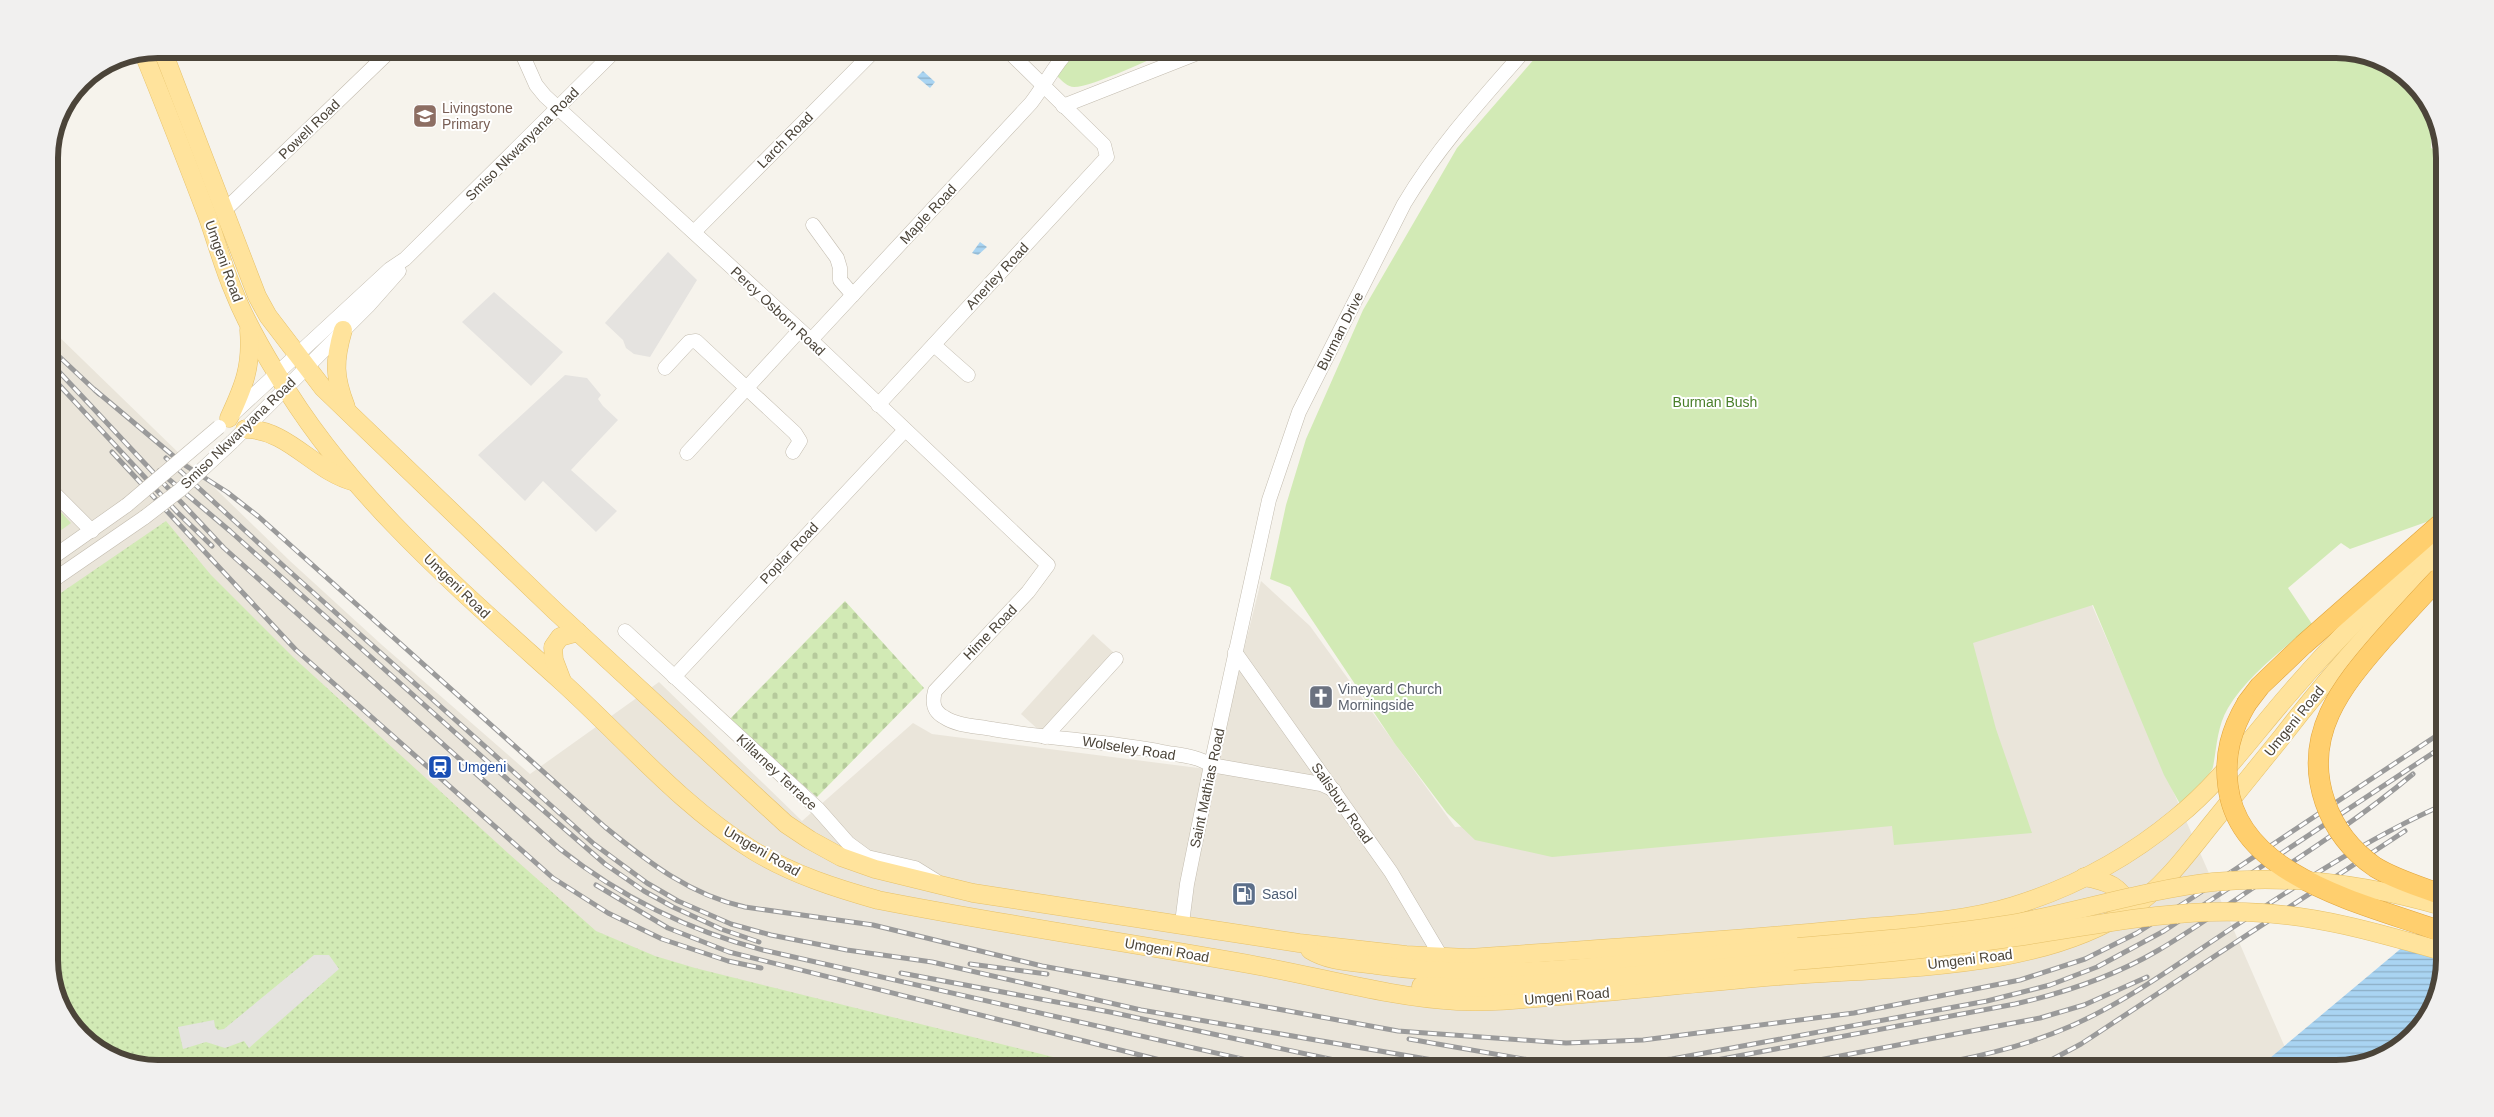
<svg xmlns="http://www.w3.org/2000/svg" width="2494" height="1117" font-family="Helvetica,sans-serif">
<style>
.residential{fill:#eae5da}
.grass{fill:url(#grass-dots)}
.cemetery{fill:url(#cemetery-stones)}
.park{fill:#d2eab5}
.parking{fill:#e5e3e0}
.water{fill:url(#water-rules)}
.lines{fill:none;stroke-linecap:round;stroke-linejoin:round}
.minor-casing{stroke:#c2bbae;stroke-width:15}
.major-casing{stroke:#e6c16a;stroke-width:19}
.highway-casing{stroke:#e0a43c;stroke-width:21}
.minor{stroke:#fff;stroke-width:14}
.major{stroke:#ffe39c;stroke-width:18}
.highway{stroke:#ffcf6e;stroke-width:20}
.rail-casing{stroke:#9a9a9a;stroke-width:5}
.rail{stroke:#fff;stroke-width:3;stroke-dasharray:9;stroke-linecap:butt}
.minor-bridge-casing{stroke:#c2bbae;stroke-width:15;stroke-linecap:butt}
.major-bridge-casing{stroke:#e6c16a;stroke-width:19;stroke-linecap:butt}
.highway-bridge-casing{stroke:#e0a43c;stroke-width:21;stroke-linecap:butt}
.minor-bridge{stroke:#fff;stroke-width:14}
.major-bridge{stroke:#ffe39c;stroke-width:18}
.highway-bridge{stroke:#ffcf6e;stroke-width:20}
.labels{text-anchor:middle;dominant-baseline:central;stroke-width:4;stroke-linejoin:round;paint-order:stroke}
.education-label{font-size:14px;fill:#785e54;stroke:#fff;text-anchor:start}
.street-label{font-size:14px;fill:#4b4439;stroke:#fff}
.park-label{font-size:14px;fill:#4a7f2a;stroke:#fff}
.worship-label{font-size:14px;fill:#5b616d;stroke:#fff;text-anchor:start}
.transit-label{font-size:14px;fill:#164399;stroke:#fff;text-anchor:start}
.service-label{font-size:14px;fill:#4e5e75;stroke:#fff;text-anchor:start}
.rim{fill:none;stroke:#4b4439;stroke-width:6}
</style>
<defs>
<pattern id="grass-dots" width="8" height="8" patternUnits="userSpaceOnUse" patternTransform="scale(1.25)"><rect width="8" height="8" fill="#d2eab5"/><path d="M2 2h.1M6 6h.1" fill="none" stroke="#b6ca9c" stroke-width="1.8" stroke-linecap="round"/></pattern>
<pattern id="cemetery-stones" width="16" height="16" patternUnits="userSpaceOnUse" patternTransform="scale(1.25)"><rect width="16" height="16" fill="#d2eab5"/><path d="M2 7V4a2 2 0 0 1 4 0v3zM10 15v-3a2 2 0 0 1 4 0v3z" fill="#b6ca9c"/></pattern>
<pattern id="water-rules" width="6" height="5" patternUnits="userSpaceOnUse" patternTransform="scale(1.25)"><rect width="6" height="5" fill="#a9d4f2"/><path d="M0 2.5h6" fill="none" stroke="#8caec5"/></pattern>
</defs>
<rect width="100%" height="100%" fill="#f6f3ec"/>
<!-- residential -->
<g class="residential">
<path d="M49,327L290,561L382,645L530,774L659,682L802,821L913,723L932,734L1214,770L1261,581L1310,626L1455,827L1505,824L1965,640L2091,603L2294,1068H158L116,1060L67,1020L49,967Z"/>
<path d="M1093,634L1113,652L1041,732L1021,714Z"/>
</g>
<!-- grass -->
<path class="grass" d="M166,521L211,575L293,657L509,854L596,931L655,956L695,968L1097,1068H158L116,1060L67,1020L49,967V601Z"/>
<!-- cemetery -->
<path class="cemetery" d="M845,601L924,688L817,797L728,721Z"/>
<!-- park -->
<g class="park">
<path d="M1077,49H1175C1154,57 1093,87 1074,87C1068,87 1062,81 1058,77V66Z"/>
<path d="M1543,49H2336L2378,57L2425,96L2432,121L2431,148L2445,155V509L2432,520L2350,549L2341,543L2288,588L2312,624C2284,649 2248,675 2228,708C2217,727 2217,746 2213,767C2211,775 2187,796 2180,804L2164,775L2093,605L1973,643L1996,729L2032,833L1894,845L1892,826L1552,857L1475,840L1447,813L1395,744L1290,587L1270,579L1286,505L1306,439L1363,310L1457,148Z"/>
<path d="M49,499L71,523L49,539Z"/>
</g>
<!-- parking -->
<g class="parking">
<path d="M668,252L697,280L650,357L634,354L626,348L623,340L605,323Z"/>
<path d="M494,292L563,352L531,386L462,322Z"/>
<path d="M565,375L587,378L601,395L598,399L603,406L618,420L571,470L617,511L596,532L543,481L525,501L478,455Z"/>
<path d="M314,955H329L339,969L249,1048L244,1041L225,1048L206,1042L183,1049L178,1027L214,1020L215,1027L218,1030L224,1029Z"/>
</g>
<!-- water -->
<g class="water">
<path d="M923,71L935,82L930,88L917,77Z"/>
<path d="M980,242L987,247L978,255L972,253Z"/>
<path d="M2445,906V959L2437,1001L2397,1050L2337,1068H2258L2398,951Z"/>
</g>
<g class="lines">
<defs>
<g id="minor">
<path d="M520,49L536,85L545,96L811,340L1048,565L1028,592L935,691C932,702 933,711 944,717C957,726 977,726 992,729C1049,739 1106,741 1163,752C1179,755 1197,756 1211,765L1321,784L1334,790"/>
<path d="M1063,106L1208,49"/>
<path d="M226,209L392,49"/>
<path d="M813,225L837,258L840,268V280L853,295"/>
<path d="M694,232L876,49"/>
<path d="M811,340L1031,103C1045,85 1054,65 1070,49"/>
<path d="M934,345L968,375"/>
<path d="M665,368L689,342L696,341L795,433L800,441L793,452"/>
<path d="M878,405L1107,157L1104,145L1006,49"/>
<path d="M233,414L390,269L405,259L617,49"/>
<path d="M232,442L368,306L399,271"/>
<path d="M687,453L799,331"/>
<path d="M49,488L92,531"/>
<path d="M49,560L127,505"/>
<path d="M49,583L145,517"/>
<path d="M625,631L818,809L848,843L867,857L915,868L936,881"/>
<path d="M1235,652L1391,872L1442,958"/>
<path d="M674,677L905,430"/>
<path d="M1045,737L1116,659"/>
<path d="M1182,923L1187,884L1211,765L1269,500L1299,412L1404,204C1438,147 1482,99 1526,49"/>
</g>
<g id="major">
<path d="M162,49L257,296L268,316L323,388L555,611L786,824L810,840L841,857L875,869L973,893L1299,943L1406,955L1468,958C1592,949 1716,942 1840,930C1898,924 1958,923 2013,906C2072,888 2129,857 2176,818C2220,783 2253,735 2290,693C2338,637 2390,586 2445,537"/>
<path d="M143,52C165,106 186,160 207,215C216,240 223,267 234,292C245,320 261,348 277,374C349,496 458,588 561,681C624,738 681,806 754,851C792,874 835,888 878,900C1005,925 1132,943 1259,966C1325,978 1390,997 1457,1001C1495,1003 1533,998 1571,995C1650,989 1728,979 1807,974C1910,967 2042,968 2131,909C2162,888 2186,856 2209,827C2233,797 2257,768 2281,738C2331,673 2385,612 2445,556"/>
<path d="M343,330C334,361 334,377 346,407"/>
<path d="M229,418C244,386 252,366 249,330"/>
<path d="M245,429C289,429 314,472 355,482"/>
<path d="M562,681L554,660L553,647L560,637L578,632"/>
<path d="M2084,877C2110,882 2118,885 2132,908"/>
<path d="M1310,950C1329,962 1354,962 1376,965C1514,985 1659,958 1798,947"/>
<path d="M1421,986L1471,988L1550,983L1793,961"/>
</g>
<path id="highway" d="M2247,703L2260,686L2303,645L2445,520"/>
</defs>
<!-- minor casing -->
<use href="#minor" class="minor-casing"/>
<!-- major casing -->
<use href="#major" class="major-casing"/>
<!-- highway casing -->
<use href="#highway" class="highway-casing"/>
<!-- minor -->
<use href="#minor" class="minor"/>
<!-- major -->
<use href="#major" class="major"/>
<!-- highway -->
<use href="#highway" class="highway"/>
<defs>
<g id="rail">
<path d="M49,347L99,394"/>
<path d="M49,361L224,548L560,849C622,898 687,930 763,950L1282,1068"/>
<path d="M49,374L177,512L212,546"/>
<path d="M95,390L183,464L227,492L259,517L605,827C648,862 690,895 745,907L873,925L1042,966L1398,1031L1566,1043L1643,1040L1854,1013L2020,980L2085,959L2137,933L2192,898L2445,730"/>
<path d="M112,452L296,650L553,878L608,913L662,939L728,961L761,968"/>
<path d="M166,458L288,570L594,844L647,883L678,901L731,924L771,935L847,950L932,962L1141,1010L1479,1068"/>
<path d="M159,471L230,531L498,771L605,864L644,891L673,907L721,929L759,942"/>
<path d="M596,885L668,928L729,952L1192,1068"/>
<path d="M970,964L1047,974"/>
<path d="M901,973L1110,1012L1372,1068"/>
<path d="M1409,1039L1552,1064L1599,1066L1672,1059L1987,1001L2050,985L2097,967L2164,931L2445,745"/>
<path d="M1674,1068L2015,1004C2064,993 2114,976 2157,951C2193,930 2227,905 2262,882C2314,848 2365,814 2413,774"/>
<path d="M1777,1068L2040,1018L2084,1005L2147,977"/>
<path d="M1915,1068C1969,1059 2021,1048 2071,1026C2125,1002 2172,968 2220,936C2292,888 2366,839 2445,804"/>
<path d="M2036,1068L2081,1044L2405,831"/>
</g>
</defs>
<!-- rail casing -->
<use href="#rail" class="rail-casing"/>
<!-- rail -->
<use href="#rail" class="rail"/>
<defs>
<g id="minor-bridge">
<path d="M127,505L219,427"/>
<path d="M145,517L180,490L232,442"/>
</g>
<g id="major-bridge">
<path d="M1798,947C1867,941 1936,936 2005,925C2075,913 2143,890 2213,882C2292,874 2370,885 2445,907"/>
<path d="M1793,961C1868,955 1942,948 2016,937C2092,926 2168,909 2245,912C2314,914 2379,933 2445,952"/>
</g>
<g id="highway-bridge">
<path d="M2439,578C2420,598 2401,619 2383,639C2341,687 2302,735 2325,802C2334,828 2352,851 2375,867C2396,880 2422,887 2445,896"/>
<path d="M2247,703C2231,730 2224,755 2228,786C2239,880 2372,905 2445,933"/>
</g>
</defs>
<!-- minor-bridge casing -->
<use href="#minor-bridge" class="minor-bridge-casing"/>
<!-- major-bridge casing -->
<use href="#major-bridge" class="major-bridge-casing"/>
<!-- highway-bridge casing -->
<use href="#highway-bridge" class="highway-bridge-casing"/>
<!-- minor-bridge -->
<use href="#minor-bridge" class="minor-bridge"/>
<!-- major-bridge -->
<use href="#major-bridge" class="major-bridge"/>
<!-- highway-bridge -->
<use href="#highway-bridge" class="highway-bridge"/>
</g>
<!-- icons -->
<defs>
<symbol id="school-square" viewBox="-11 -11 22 22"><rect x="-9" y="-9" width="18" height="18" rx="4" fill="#8d6e63" stroke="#fff"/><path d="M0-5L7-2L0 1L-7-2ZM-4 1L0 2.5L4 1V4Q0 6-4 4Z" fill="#fff"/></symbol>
<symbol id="church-square" viewBox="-11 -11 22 22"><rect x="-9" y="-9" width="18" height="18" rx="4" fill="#6b7280" stroke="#fff"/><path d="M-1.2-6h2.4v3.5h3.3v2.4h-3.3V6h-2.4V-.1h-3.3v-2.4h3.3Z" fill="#fff"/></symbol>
<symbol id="station-square" viewBox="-11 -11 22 22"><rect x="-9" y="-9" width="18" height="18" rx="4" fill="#1a4fb4" stroke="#fff"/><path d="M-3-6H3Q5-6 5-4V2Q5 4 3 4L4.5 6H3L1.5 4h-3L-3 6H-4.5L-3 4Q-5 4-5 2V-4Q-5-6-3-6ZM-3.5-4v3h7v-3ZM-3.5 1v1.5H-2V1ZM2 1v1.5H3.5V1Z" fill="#fff"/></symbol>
<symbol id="fuel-square" viewBox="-11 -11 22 22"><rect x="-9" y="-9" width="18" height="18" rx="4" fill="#5c6f8a" stroke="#fff"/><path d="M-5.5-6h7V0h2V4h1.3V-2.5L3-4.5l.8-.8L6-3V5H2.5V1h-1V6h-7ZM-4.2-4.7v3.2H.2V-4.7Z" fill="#fff"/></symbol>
</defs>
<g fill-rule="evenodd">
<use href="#school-square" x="411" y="102" width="28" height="28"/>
<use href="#church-square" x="1307" y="683" width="28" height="28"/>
<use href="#station-square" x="426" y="753" width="28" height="28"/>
<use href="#fuel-square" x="1230" y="880" width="28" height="28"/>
</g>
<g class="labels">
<!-- education labels -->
<g class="education-label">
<text x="442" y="108">Livingstone<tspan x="442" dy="16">Primary</tspan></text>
</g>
<!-- street labels -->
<g class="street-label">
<text transform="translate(309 129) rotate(-44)">Powell Road</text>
<text transform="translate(785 140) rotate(-45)">Larch Road</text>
<text transform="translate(522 144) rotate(-45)">Smiso Nkwanyana Road</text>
<text transform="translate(928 214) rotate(-47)">Maple Road</text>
<text transform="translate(224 261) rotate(70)">Umgeni Road</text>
<text transform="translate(997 276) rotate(-47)">Anerley Road</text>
<text transform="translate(778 311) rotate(43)">Percy Osborn Road</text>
<text transform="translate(1340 331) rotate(-63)">Burman Drive</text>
<text transform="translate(238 433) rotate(-44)">Smiso Nkwanyana Road</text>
<text transform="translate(789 553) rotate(-47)">Poplar Road</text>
<text transform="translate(457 586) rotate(44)">Umgeni Road</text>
<text transform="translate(990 632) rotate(-46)">Hime Road</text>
<text transform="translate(2294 721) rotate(-51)">Umgeni Road</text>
<text transform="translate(1129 748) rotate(9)">Wolseley Road</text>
<text transform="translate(777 772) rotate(43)">Killarney Terrace</text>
<text transform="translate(1207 788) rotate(-78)">Saint Mathias Road</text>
<text transform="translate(1342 803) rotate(55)">Salisbury Road</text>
<text transform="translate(762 851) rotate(30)">Umgeni Road</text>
<text transform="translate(1167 950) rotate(10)">Umgeni Road</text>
<text transform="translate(1970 959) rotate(-7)">Umgeni Road</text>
<text transform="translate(1567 996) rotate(-5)">Umgeni Road</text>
</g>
<!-- park labels -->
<g class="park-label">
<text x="1715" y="402">Burman Bush</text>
</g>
<!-- worship labels -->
<g class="worship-label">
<text x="1338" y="689">Vineyard Church<tspan x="1338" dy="16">Morningside</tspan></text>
</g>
<!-- transit labels -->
<g class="transit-label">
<text x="458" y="767">Umgeni</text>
</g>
<!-- service labels -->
<g class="service-label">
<text x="1262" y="894">Sasol</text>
</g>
</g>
<!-- crop -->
<path d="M0 0H2494V1117H0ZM158 58H2336A100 100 0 0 1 2436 158V960A100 100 0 0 1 2336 1060H158A100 100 0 0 1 58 960V158A100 100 0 0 1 158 58Z" fill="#f1f0ef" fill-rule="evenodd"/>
<path class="rim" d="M158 58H2336A100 100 0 0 1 2436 158V960A100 100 0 0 1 2336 1060H158A100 100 0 0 1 58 960V158A100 100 0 0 1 158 58Z"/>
</svg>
